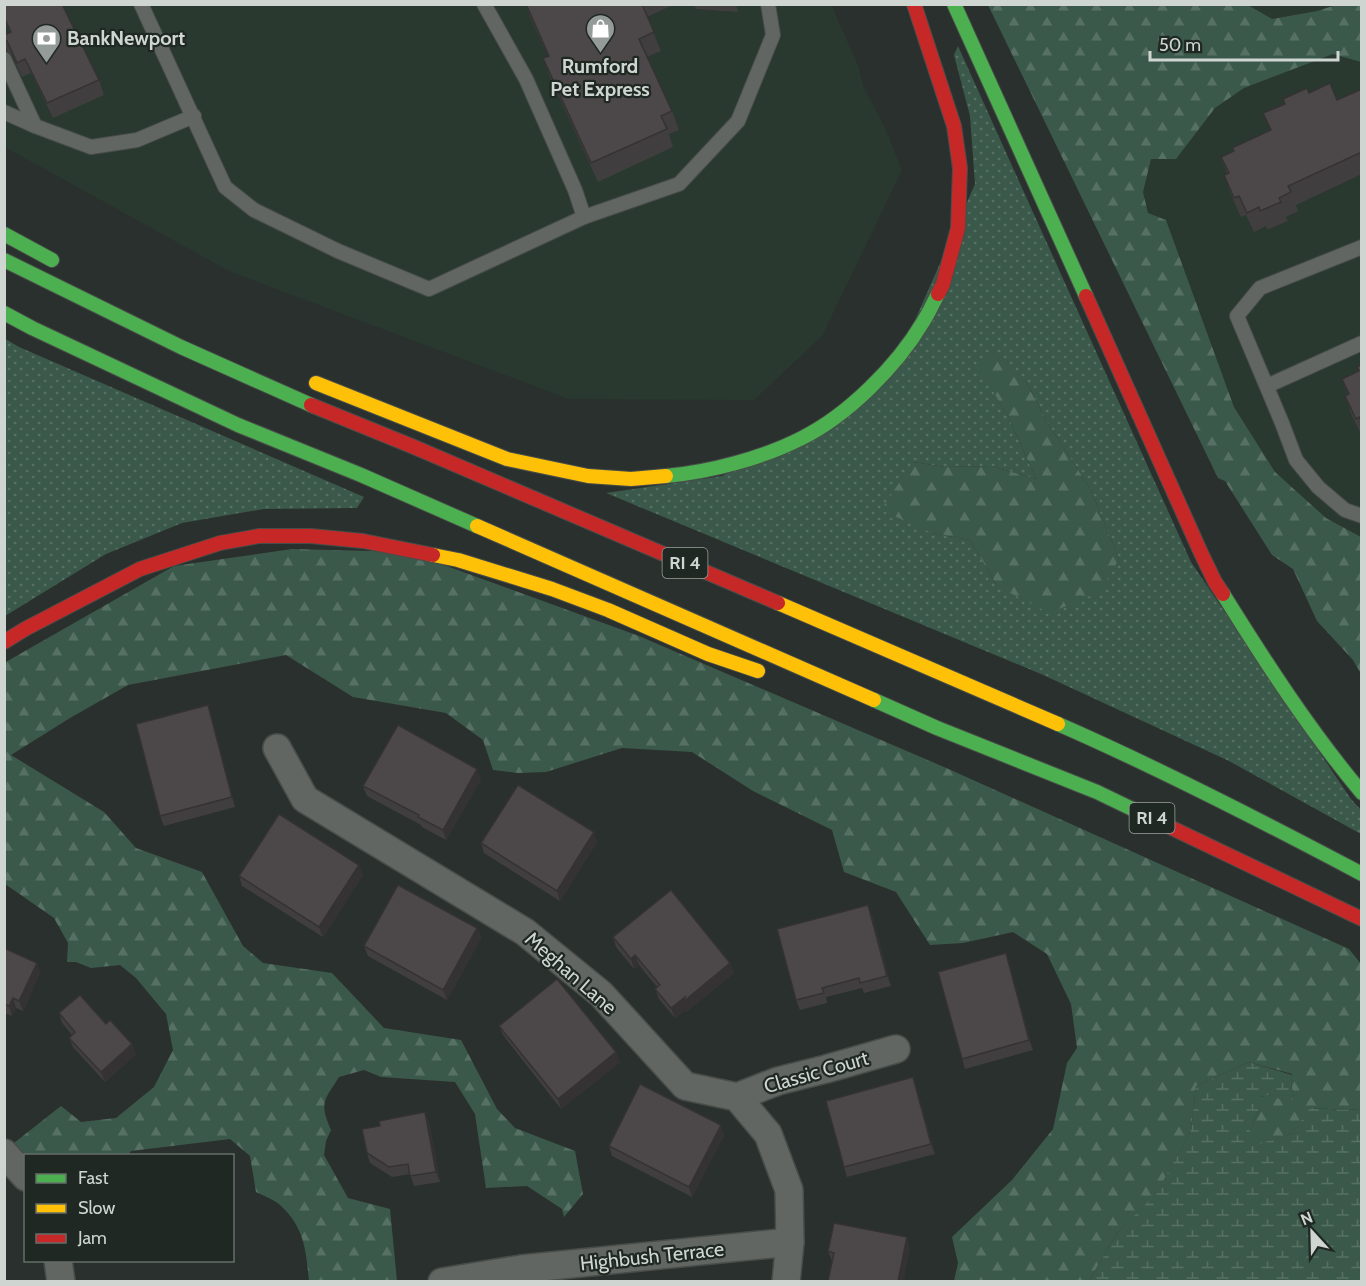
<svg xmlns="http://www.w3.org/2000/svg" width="1366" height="1286" font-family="Cabin,sans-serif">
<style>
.built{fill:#293930}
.grass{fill:url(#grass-dots);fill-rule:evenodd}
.forest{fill:url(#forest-firs)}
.wetland{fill:url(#wetland-marsh)}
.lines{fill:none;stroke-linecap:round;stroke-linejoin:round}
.lane-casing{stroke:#484d4a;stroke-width:16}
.street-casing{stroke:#484d4a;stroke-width:30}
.fast-casing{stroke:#484d4a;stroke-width:16}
.slow-casing{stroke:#484d4a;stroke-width:16}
.jam-casing{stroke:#484d4a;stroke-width:16}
.lane{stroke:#616663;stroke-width:14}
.street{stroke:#616663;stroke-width:27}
.fast{stroke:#4caf50;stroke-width:14}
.slow{stroke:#ffc107;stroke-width:14}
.jam{stroke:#c62828;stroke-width:14}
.wall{fill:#413e3f}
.shaded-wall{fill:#353233}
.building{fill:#4c4849;stroke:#353233;stroke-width:1.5}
.labels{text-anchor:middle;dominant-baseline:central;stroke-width:4.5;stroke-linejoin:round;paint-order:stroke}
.shield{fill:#1f2823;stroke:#9aa19d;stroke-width:1.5}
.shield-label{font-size:18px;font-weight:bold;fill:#cfd5d1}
.poi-label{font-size:20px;font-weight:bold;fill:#cfd5d1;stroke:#1f2823;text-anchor:start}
.street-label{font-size:20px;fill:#cfd5d1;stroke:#1f2823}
</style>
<defs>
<pattern id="grass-dots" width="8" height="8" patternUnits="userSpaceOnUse" patternTransform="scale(1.5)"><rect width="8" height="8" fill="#3b594a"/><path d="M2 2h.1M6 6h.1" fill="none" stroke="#567063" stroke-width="1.8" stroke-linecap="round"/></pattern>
<pattern id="forest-firs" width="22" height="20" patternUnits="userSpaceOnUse" patternTransform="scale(1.5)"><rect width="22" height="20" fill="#3b594a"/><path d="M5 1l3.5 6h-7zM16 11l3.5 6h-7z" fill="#567063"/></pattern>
<pattern id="wetland-marsh" width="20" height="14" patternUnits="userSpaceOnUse" patternTransform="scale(1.5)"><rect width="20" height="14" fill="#3b594a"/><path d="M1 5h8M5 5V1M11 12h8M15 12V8" fill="none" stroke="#567063"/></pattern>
</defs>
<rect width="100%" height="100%" fill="#2a302d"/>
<!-- built -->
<g class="built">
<path d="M831,4L859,68L863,86L885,128L902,170L822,336L754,400L569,399L229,271L5,147V5Z"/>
<path d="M1246,5H1336L1317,11L1271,19Z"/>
<path d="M1333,54L1361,62V537L1326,518L1275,472L1234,407L1166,220L1148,213L1143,192L1151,159H1176L1215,108L1244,88Z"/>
</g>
<!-- grass -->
<g class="grass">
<path d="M958,46L1191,562L1351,799L1361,810V834L1229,761L1041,674L606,493L722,476L889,379L975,184L970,116L954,55ZM978,365L1026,381L1047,422L1091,490L1119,559L997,586L970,540L932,533L913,462L945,467L991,466L1036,479L1008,416Z"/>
<path d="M4,338L19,347L364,497L357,508L264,509L182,523L106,554L5,616Z"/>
</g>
<!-- forest -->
<g class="forest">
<path d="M1246,4L1272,19L1317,11L1336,5H1361V62L1333,54L1244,88L1215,108L1176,159H1151L1143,192L1148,213L1166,220L1234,407L1275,472L1326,518L1361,537V674L1353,660L1317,621L1293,569L1272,555L1225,481L1218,478L988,5Z"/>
<path d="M991,351L1026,381L1047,422L1091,490L1119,559L1100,592L1049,613L997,586L970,540L932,533L881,510L913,462L945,467L991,466L1036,479L1008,416L977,365Z"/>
<path d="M292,549L408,552L639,636L944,767L1349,949L1361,964V1110L1359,1109L1348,1110L1311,1108L1293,1133L1250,1148V1130L1260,1107V1097L1271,1095L1288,1102L1294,1098L1291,1084L1292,1074L1249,1062L1196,1086L1191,1130L1156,1195L1117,1233L1089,1281H954L958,1263L952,1237L1012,1180L1053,1129L1067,1063L1077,1048L1071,1004L1047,954L1013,932L963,943L930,945L896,892L844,872L832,830L753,791L692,752L622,748L546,772L518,773L493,770L483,740L446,713L353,697L286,655L128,685L70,718L11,755L104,812L136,848L202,872L243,946L263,963L332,973L384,1028L461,1040L497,1109L515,1128L575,1151L583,1194L564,1217L562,1209L527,1186L486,1188L475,1114L455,1082L381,1077L364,1070L339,1077C324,1101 319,1102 331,1130L326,1141L324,1155L348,1198L390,1209L397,1281H309C306,1252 305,1228 281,1206C275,1200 264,1196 256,1192L250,1156L230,1139L131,1151L128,1155L26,1156L25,1181L5,1150L61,1106L81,1122L116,1118L154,1087L173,1050L166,1014L136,978L120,965L91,968L76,962H67L68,943L54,918L5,884L4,663L174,566Z"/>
</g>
<!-- wetland -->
<path class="wetland" d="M1249,1062L1292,1075L1291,1084L1294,1098L1288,1103L1271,1095L1260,1097V1107L1250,1130V1147L1293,1133L1310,1108L1348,1110L1360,1109L1361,1110V1281H1089L1117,1233L1156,1194L1191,1130L1196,1086Z"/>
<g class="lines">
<defs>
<g id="lane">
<path d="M141,4L225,187L254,210L338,251L429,289L584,217L575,190L526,79L484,4"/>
<path d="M4,59L35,126"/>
<path d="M4,112L35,126L91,147L137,140L194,116"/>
<path d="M584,217L679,184L738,121L773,35L768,4"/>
<path d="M1362,247L1260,288L1237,316L1282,423L1296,460L1318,487L1345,510L1362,516"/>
<path d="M1267,386L1362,343"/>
</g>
<g id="street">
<path d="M277,748L305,799L525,932L601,994L685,1086L737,1097L768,1134L789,1190L790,1242L786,1282"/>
<path d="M737,1097L778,1081L826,1069L896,1049"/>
<path d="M4,1153L26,1177"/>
<path d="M58,1260L61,1282"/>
<path d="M442,1282L521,1269L790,1242"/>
</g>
<g id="fast">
<path d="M954,4L1086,296"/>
<path d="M4,234L52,260"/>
<path d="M4,260L181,347L311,405"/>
<path d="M4,313L32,328L238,425L361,475L477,526"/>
<path d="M666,476C710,472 763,458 802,438C848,415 897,366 923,322C929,313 933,303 938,294"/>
<path d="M1223,594C1266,663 1310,731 1362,793"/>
<path d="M874,700L937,728L1097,792L1153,819"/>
<path d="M1058,724C1161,769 1262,821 1362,874"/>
</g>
<g id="slow">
<path d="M316,383L507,459L588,476L631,479L666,476"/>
<path d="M477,526L874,700"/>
<path d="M433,555L458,560L552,589L608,610L708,654L758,671"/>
<path d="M778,603L1058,724"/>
</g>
<g id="jam">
<path d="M914,4L954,126L960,168L958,228L943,284L938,294"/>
<path d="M1086,296L1201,553L1215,582L1223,594"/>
<path d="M311,405L414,447L778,603"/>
<path d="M4,642L25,629L140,569L220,543L259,536H311L363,541L433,555"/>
<path d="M1153,819L1362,919"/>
</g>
</defs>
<!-- lane casing -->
<use href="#lane" class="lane-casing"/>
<!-- street casing -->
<use href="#street" class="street-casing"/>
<!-- fast casing -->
<use href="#fast" class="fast-casing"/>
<!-- slow casing -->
<use href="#slow" class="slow-casing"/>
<!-- jam casing -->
<use href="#jam" class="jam-casing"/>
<!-- lane -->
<use href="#lane" class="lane"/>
<!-- street -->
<use href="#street" class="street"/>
<!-- fast -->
<use href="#fast" class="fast"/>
<!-- slow -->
<use href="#slow" class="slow"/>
<!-- jam -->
<use href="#jam" class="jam"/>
</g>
<!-- wall -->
<g class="wall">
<path d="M4,4L99,80L104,95L53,118L31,73L22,77L12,55L7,51L4,44V35L10,32L4,21Z"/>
<path d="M526,4H675L647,17L661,51L647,57L672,111L679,130L669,134L673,147L598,182L550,77L543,58L548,56L530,17Z"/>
<path d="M694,4H736L738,12L696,9Z"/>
<path d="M1362,89V174L1296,205L1298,211L1286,217L1288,221L1267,230L1266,226L1254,232L1246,215L1241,217L1231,195L1224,175L1227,174L1221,157L1233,152L1270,130L1263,113L1285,104L1283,99L1309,93L1337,100Z"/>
<path d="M1362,364V436L1352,416L1345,396L1348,395L1342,379L1359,371Z"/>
<path d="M208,705L211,715L235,807L164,826L160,816Z"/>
<path d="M481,779L446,840L422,827L421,825L367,796L363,786Z"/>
<path d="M597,842L560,901L484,853L481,843Z"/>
<path d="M359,865L363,875L323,937L242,886L239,876Z"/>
<path d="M868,905L872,915L891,986L864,993L862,988L826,997L827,1003L800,1010L796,1000Z"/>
<path d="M477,928L481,938L447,1000L368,956L364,946Z"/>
<path d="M613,937L730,963L734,973L686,1012V1010L675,1018L659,999L655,989L657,987L639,965L634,969L616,947Z"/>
<path d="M4,948L37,963L40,973L23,1011L16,1008L12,1016L4,1013Z"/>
<path d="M1009,963L1033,1050L965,1069L962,1059Z"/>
<path d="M59,1013L106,1024L136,1054L105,1082L73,1047L69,1038L72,1035L62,1023Z"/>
<path d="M499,1026L616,1052L620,1062L561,1109L503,1035Z"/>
<path d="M913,1077L916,1087L935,1154L847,1177L844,1167Z"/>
<path d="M429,1122L440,1182L414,1186L410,1174L392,1177L370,1163L367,1153Z"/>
<path d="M724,1135L692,1197L612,1156L609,1146Z"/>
<path d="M910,1247L832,1261L828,1251Z"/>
</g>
<!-- shaded-wall -->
<g class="shaded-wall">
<path d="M208,705L211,715L235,807L232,797Z"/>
<path d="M477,769L481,779L446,840L443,830Z"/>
<path d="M594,832L597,842L560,901L557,891Z"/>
<path d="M359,865L363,875L323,937L319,927Z"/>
<path d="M868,905L872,915L891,986L887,976Z"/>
<path d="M477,928L481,938L447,1000L443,990Z"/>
<path d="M1006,953L1009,963L1033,1050L1029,1040Z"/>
<path d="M635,955L639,965L634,969L631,959Z"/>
<path d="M37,963L40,973L23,1011L19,1001Z"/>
<path d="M730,963L734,973L686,1012V1010L675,1018L671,1008Z"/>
<path d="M13,998L16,1008L12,1016L9,1006Z"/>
<path d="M132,1044L136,1054L105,1082L101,1072Z"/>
<path d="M616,1052L620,1062L561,1109L558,1099Z"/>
<path d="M913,1077L916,1087L935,1154L931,1144Z"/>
<path d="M425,1112L429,1122L440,1182L436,1172Z"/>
<path d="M721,1125L724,1135L692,1197L689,1187Z"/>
<path d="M907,1237L910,1247L904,1281H898Z"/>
</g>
<!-- building -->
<g class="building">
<path d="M4,4H62L99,80L47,103L25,59L17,63L7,41L4,39V35L11,32L4,17Z"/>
<path d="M526,4H642L654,32L639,39L672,111L661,116L667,129L591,163L543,58L549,56Z"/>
<path d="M1330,83L1337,100L1362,89V152L1288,186L1291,192L1279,198L1281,202L1260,211L1259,207L1247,213L1239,196L1234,198L1224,175L1229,173L1221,157L1234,151L1232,148L1271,130L1263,113L1285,104L1283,99L1307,88L1309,93Z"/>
<path d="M1362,364V422L1359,417L1356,419L1345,396L1349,394L1342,379L1359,371L1357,367Z"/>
<path d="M208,705L232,797L160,816L136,724Z"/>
<path d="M398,725L477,769L443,830L418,817L419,815L363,786Z"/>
<path d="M518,785L594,832L557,891L481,843Z"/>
<path d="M279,814L359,865L319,927L239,876Z"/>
<path d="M398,885L477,928L443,990L364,946Z"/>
<path d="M671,890L730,963L683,1002L685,997L671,1008L655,989L660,985L635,955L631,959L613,937Z"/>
<path d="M868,905L887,976L860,983L859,978L822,988L824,993L796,1000L777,929Z"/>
<path d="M4,948L37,963L19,1001L13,998L9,1006L4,1004Z"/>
<path d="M1006,953L1029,1040L962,1059L938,972Z"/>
<path d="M557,979L616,1052L558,1099L499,1026Z"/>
<path d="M80,995L106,1024L110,1020L132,1044L101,1072L69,1038L75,1032L59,1013Z"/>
<path d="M913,1077L931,1144L844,1167L826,1101Z"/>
<path d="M640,1084L721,1125L689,1187L609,1146Z"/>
<path d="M425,1112L436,1172L410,1176L408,1164L389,1167L367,1153L362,1129L380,1126L379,1121Z"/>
<path d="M834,1223L907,1237L898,1281H828L834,1253L828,1251Z"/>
</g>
<!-- icons -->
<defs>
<symbol id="shop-pin" viewBox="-11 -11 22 30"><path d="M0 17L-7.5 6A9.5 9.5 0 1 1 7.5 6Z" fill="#959b98" stroke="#1f2823"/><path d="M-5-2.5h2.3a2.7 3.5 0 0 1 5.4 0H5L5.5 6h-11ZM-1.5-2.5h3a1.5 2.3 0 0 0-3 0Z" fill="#fff"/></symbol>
<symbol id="bank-pin" viewBox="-11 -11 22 30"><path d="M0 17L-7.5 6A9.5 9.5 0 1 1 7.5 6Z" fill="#959b98" stroke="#1f2823"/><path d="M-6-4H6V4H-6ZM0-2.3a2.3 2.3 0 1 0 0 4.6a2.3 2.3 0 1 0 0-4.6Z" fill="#fff"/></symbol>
</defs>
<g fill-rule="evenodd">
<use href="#shop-pin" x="584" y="12" width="33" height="45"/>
<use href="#bank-pin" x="30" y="22" width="33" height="45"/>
</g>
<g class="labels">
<!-- shield labels -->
<g class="shield">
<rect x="662.5" y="548" width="45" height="30" rx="4.5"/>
<rect x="1129.5" y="803" width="45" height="30" rx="4.5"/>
</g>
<g class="shield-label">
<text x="685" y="563">RI 4</text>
<text x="1152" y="818">RI 4</text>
</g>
<!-- poi labels -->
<g class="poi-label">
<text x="67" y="38">BankNewport</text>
<text x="600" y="66" text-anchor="middle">Rumford<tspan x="600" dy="23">Pet Express</tspan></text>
</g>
<!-- street labels -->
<g class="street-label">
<text transform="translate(571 973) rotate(41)">Meghan Lane</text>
<text transform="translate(816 1072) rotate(-16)">Classic Court</text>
<text transform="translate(652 1256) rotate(-6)">Highbush Terrace</text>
</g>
</g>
<!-- border -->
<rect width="1366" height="1286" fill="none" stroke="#cfd5d1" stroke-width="12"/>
<!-- legend -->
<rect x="24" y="1154" width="210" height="108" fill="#1f2823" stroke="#656d69" stroke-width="1.5"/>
<rect x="36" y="1174" width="30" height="9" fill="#4caf50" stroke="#656d69" stroke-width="1.5"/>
<text x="78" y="1184" font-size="18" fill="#cfd5d1">Fast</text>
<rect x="36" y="1204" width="30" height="9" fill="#ffc107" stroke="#656d69" stroke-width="1.5"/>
<text x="78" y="1214" font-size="18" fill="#cfd5d1">Slow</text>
<rect x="36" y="1234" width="30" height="9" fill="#c62828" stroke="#656d69" stroke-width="1.5"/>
<text x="78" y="1244" font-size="18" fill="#cfd5d1">Jam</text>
<!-- north arrow -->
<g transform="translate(1312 1232) rotate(338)" stroke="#1f2823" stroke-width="4.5" paint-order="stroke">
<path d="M0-4.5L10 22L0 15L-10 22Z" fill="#cfd5d1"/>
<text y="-9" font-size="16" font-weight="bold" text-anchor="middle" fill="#cfd5d1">N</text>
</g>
<!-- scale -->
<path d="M1150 51v9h188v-9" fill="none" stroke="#cfd5d1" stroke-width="3"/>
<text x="1159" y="51" font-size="18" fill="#cfd5d1" stroke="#1f2823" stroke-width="4.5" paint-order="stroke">50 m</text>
</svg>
